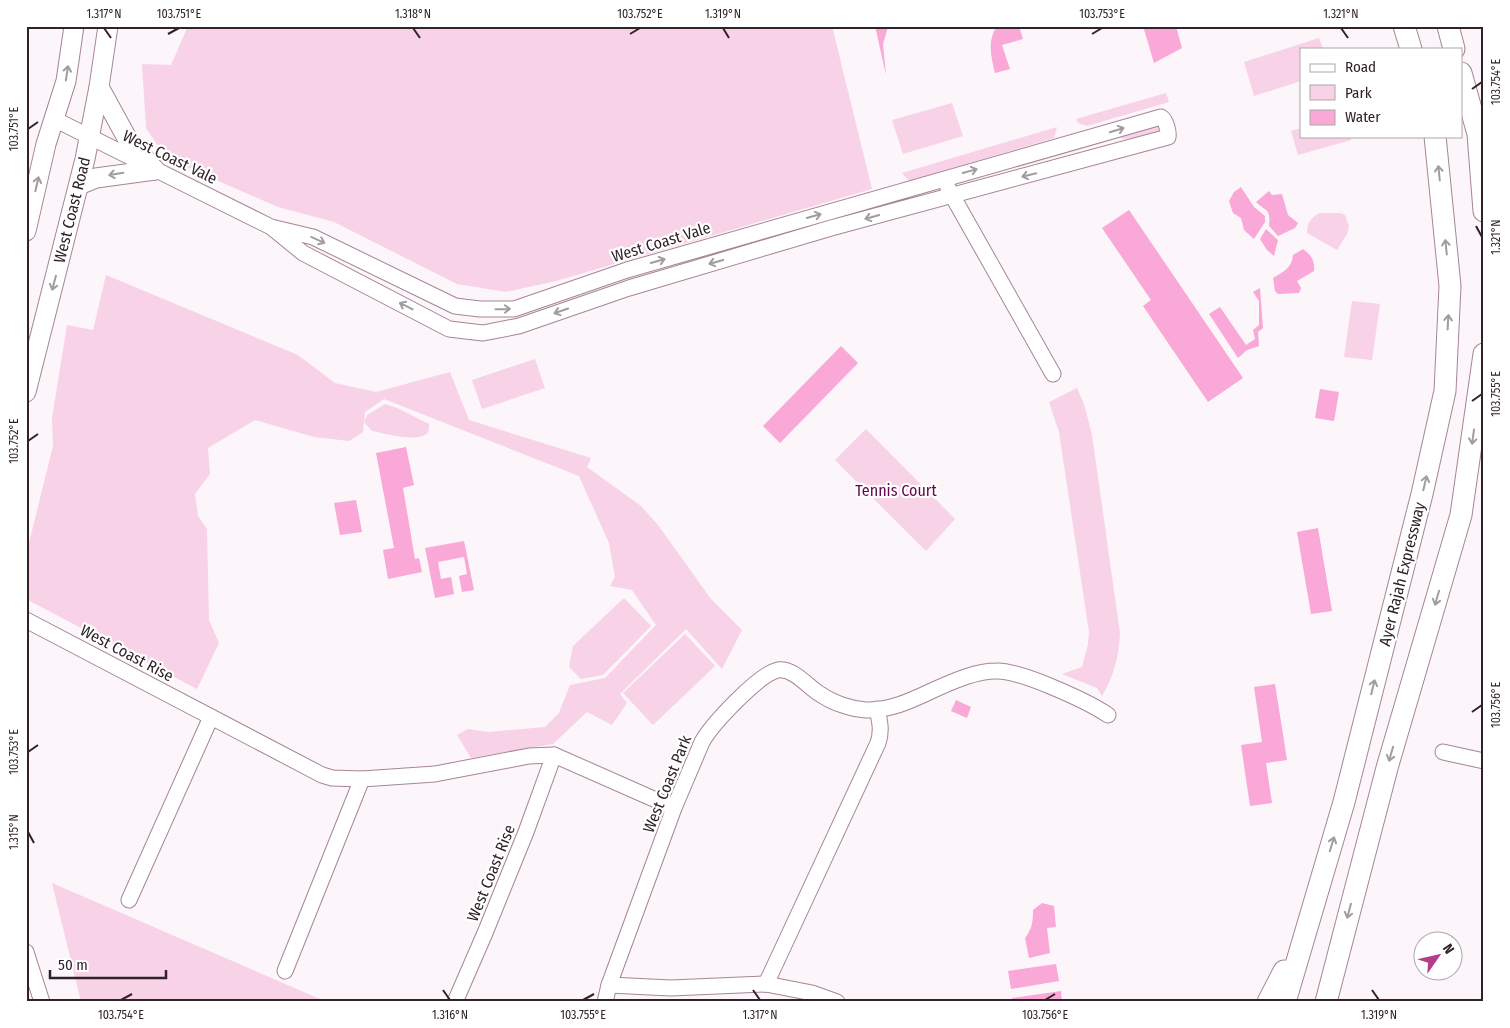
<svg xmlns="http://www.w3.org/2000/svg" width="1510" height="1028" font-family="'Fira Sans Condensed',sans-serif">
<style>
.green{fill:#f8d2e7}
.water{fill:#f9a8d7}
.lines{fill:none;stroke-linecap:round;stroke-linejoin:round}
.minor-casing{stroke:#a68597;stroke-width:17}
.major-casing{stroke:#a68597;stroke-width:21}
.highway-casing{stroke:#a68597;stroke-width:23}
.minor{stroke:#fff;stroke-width:15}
.major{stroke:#fff;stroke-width:19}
.highway{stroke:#fff;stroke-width:21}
.oneway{stroke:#a19c9f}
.ticks{fill:none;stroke:#2f2229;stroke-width:2}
.labels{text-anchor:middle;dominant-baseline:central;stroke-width:4.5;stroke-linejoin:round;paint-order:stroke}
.street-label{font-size:16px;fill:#2f2229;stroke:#fff}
.park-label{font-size:16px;fill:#67064b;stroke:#fff}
.neatline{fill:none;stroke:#2f2229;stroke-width:2}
.ticks-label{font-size:12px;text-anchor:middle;fill:#2f2229}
</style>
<rect width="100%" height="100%" fill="#fcf5f9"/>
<!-- green -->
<g class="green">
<path d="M188,26H832L872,189L556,281L506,292L457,284L334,222L278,207L166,158L146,128L142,64L171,65Z"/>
<path d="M1319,38L1323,49H1301V81L1254,96L1244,62Z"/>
<path d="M1166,93L1169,102L1087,126L1078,123L1076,119Z"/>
<path d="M952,103L963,136L903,154L892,120Z"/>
<path d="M1161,124L1164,132L1150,137L1122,139L1121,136Z"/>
<path d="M1057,127L1054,138L909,181L902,173Z"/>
<path d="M1301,128V136H1350L1351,140L1298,155L1291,131Z"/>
<path d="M1319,213H1341L1345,215L1349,226L1347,234L1337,250L1307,233C1307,223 1311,218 1319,213Z"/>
<path d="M106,275L298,355L335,383L376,392L450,372L469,420L591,458L587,467L641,506L658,525L711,599L742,630L722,669L686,629L620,694L627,703L612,725L587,712L553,744L471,758L457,735L468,729L488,732L545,727L559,713L570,685L605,678L656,625L632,590L610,586L615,577L609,543L579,476L384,399L365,412L363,432L349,441L314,437L255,420L208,448L210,474L195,494L198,516L207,529L209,620L219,643L197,689L26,599V555L53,446L52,418L67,325L93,330Z"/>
<path d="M1352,301L1380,304L1372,360L1344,357Z"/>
<path d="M535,359L545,388L482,409L472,380Z"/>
<path d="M1077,388L1084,404L1092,435L1120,633C1119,656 1114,676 1102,696L1097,688L1062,674L1082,667L1088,644L1089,632L1059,432L1049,402Z"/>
<path d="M385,404L397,408L429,424C429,427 429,430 428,432C420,444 384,433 372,431L364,422L367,415Z"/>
<path d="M866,429L955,519L926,551L835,460Z"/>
<path d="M624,598L651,626L603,675L581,679L569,667L573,646Z"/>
<path d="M685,634L715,666L653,725L623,693Z"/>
<path d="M52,883L327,1002H81Z"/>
</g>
<!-- water -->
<g class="water">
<path d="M875,26L888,27L883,44L886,75Z"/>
<path d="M997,26H1019L1023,39L1002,45L1010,69L995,73C991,57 987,41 997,26Z"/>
<path d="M1143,26H1176L1182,48L1154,63Z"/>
<path d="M1241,187L1254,207L1265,216V222L1254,239L1244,230L1241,218L1233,213L1229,201L1234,192Z"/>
<path d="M1269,191L1272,195L1282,194L1288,215L1298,223L1295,228L1278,236L1269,226C1271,208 1266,212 1256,202Z"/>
<path d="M1129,210L1243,378L1208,402L1143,306L1151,300L1102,228Z"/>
<path d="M1266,229L1278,240L1274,256L1267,250L1260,239Z"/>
<path d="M1303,249C1311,255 1315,260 1314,271L1297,281L1301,288L1299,293L1278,294L1275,291L1273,278C1283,272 1292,268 1293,255Z"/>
<path d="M1260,288L1263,328L1258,332L1259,346L1247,350L1238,358L1209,314L1220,307L1246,345L1255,339L1253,330L1259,325V301L1253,292Z"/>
<path d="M841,346L858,363L780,443L763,426Z"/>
<path d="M1320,389L1339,392L1334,421L1315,418Z"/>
<path d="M406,447L414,485L403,488L415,559L419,558L422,572L388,579L383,550L394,548L376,453Z"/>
<path d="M356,500L362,532L340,535L334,503Z"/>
<path d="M1318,528L1332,611L1311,614L1297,532Z"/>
<path d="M464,541L474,590L462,592L459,576L467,574L464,557L438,562L441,579L451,577L454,594L435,598L425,548Z"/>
<path d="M1275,684L1287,760L1266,763L1272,803L1250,806L1241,745L1262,742L1254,687Z"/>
<path d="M956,700L971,707L967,718L951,711Z"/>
<path d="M1042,903L1054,906L1056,927L1047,928L1050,953L1029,958L1025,938C1032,929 1033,922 1033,910Z"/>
<path d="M1056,964L1059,981L1011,989L1008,971Z"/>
<path d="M1061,991L1062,1002H1013L1012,998Z"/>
</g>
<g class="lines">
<defs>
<g id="minor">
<path d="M54,119L271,227L313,237L455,306L480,309H514L627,270L1161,117C1166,120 1169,132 1168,137L831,228L629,288L519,326L483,333L449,329L303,253L271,227"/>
<path d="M948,188L1053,374"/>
<path d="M26,620L322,775L332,778L362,779L435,774L529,756L554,755L674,808"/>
<path d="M1443,752L1484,761"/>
<path d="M129,900L211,717"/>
<path d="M26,952L42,1002"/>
<path d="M285,971L362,779"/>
<path d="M766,984L878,743C882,731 880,722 877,709"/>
<path d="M609,985L671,988L766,984L812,993L837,1002"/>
<path d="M455,1002L485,933L526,832L554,755"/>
<path d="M605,1002L609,985L674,808L702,742C712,724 759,674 778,670C794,668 808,687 820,694C833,703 851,709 866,710C892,711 916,698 938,688C956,680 977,671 996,671C1020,670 1087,701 1108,715"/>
</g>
<g id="major">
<path d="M99,87L128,140L155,170"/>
<path d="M79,185L96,178L155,170"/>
<path d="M26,231L46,144L66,81L74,26"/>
<path d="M26,392L85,159L99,87L108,26"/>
</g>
<g id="highway">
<path d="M1404,26L1411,49"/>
<path d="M1448,26L1454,49"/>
<path d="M1461,73L1478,134L1484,211"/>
<path d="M1268,1002L1284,971"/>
<path d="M1285,1002L1344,802L1422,494L1445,391L1450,286L1435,136"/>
<path d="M1326,1002L1387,768L1461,515L1484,354"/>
</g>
</defs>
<!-- minor casing -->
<use href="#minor" class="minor-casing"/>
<!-- major casing -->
<use href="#major" class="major-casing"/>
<!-- highway casing -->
<use href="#highway" class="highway-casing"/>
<!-- minor -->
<use href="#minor" class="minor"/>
<!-- major -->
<use href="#major" class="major"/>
<!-- highway -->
<use href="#highway" class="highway"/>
</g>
<!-- one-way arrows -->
<defs><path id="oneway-shaft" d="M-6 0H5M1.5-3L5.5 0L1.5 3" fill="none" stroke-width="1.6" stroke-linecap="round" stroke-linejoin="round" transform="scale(1.25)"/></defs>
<g class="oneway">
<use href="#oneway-shaft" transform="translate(67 73) rotate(-81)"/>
<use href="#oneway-shaft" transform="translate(1117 130) rotate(-17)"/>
<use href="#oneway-shaft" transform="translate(970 171) rotate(-15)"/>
<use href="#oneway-shaft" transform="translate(1439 173) rotate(-96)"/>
<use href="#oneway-shaft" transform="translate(116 174) rotate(170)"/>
<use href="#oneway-shaft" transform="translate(1029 175) rotate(166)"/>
<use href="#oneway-shaft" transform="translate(37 184) rotate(-77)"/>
<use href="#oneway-shaft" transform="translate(814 216) rotate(-16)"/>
<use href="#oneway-shaft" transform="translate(872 217) rotate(164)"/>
<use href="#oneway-shaft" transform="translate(318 240) rotate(24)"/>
<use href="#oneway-shaft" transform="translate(1446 247) rotate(-96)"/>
<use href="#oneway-shaft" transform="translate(658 261) rotate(-16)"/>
<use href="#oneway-shaft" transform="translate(716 262) rotate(164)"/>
<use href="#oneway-shaft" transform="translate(54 283) rotate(105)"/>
<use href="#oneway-shaft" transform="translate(406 306) rotate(-153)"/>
<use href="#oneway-shaft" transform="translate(503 309) rotate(-1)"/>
<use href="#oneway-shaft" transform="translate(561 311) rotate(161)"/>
<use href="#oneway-shaft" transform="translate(1448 322) rotate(-87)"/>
<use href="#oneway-shaft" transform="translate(1473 437) rotate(98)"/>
<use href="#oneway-shaft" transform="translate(1425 483) rotate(-77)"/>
<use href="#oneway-shaft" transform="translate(1437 598) rotate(106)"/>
<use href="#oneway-shaft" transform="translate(1373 687) rotate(-76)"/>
<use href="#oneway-shaft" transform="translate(1391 754) rotate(106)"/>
<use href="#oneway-shaft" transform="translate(1332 844) rotate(-73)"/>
<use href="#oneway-shaft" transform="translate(1349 911) rotate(105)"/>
</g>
<!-- ticks -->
<path class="ticks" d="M104,28L111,38M413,28L420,38M723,28L729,38M1341,28L1348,38M168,34L179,28M630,34L640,28M1092,34L1102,28M1472,89L1482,82M28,129L38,122M1476,226L1482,237M1472,401L1482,394M28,441L38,434M1472,712L1482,705M28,752L38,745M28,832L34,843M443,990L450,1000M753,990L760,1000M1372,990L1379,1000M121,1000L132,994M583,1000L594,994M1045,1000L1055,994"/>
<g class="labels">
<!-- street labels -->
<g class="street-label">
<text transform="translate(170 157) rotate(26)">West Coast Vale</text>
<text transform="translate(72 210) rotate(-76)">West Coast Road</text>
<text transform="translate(661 242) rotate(-17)">West Coast Vale</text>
<text transform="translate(1402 574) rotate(-76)">Ayer Rajah Expressway</text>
<text transform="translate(127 653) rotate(28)">West Coast Rise</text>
<text transform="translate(667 784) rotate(-68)">West Coast Park</text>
<text transform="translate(491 873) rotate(-68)">West Coast Rise</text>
</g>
<!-- park labels -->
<g class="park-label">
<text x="896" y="490">Tennis Court</text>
</g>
</g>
<!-- border -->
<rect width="1510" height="1028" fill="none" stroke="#ffffff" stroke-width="55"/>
<!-- legend -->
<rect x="1300" y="48" width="162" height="90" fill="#ffffff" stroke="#aca7a9"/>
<rect x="1310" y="64" width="25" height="8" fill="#ffffff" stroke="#aca7a9"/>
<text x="1345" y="72" font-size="15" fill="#2f2229">Road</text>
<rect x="1310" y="85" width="25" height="15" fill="#f8d2e7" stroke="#aca7a9"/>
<text x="1345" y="98" font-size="15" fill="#2f2229">Park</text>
<rect x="1310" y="110" width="25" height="15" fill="#f9a8d7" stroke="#aca7a9"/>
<text x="1345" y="122" font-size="15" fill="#2f2229">Water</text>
<!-- north arrow -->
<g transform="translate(1438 956) rotate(56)"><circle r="24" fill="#ffffff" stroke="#aca7a9"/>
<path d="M0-4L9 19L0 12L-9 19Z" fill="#b63b8c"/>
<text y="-8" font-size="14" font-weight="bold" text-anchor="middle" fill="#2f2229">N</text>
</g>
<!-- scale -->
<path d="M50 970v8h116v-8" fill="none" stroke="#2f2229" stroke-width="2.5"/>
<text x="58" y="970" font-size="15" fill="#2f2229" stroke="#ffffff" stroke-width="4" paint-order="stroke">50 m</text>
<rect x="28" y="28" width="1454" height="972" class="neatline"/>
<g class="ticks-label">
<text x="104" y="18">1.317°N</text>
<text x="179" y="18">103.751°E</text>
<text x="413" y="18">1.318°N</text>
<text x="640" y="18">103.752°E</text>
<text x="723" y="18">1.319°N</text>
<text x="1102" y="18">103.753°E</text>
<text x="1341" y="18">1.321°N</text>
<text transform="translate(1496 82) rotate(-90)" y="4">103.754°E</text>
<text transform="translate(14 129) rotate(-90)" y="4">103.751°E</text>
<text transform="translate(1496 237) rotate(-90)" y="4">1.321°N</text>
<text transform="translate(1496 394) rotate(-90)" y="4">103.755°E</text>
<text transform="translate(14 441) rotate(-90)" y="4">103.752°E</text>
<text transform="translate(1496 705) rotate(-90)" y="4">103.756°E</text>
<text transform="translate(14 752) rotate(-90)" y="4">103.753°E</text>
<text transform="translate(14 832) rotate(-90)" y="4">1.315°N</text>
<text x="121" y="1019">103.754°E</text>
<text x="450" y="1019">1.316°N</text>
<text x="583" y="1019">103.755°E</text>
<text x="760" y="1019">1.317°N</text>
<text x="1045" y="1019">103.756°E</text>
<text x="1379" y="1019">1.319°N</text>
</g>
</svg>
